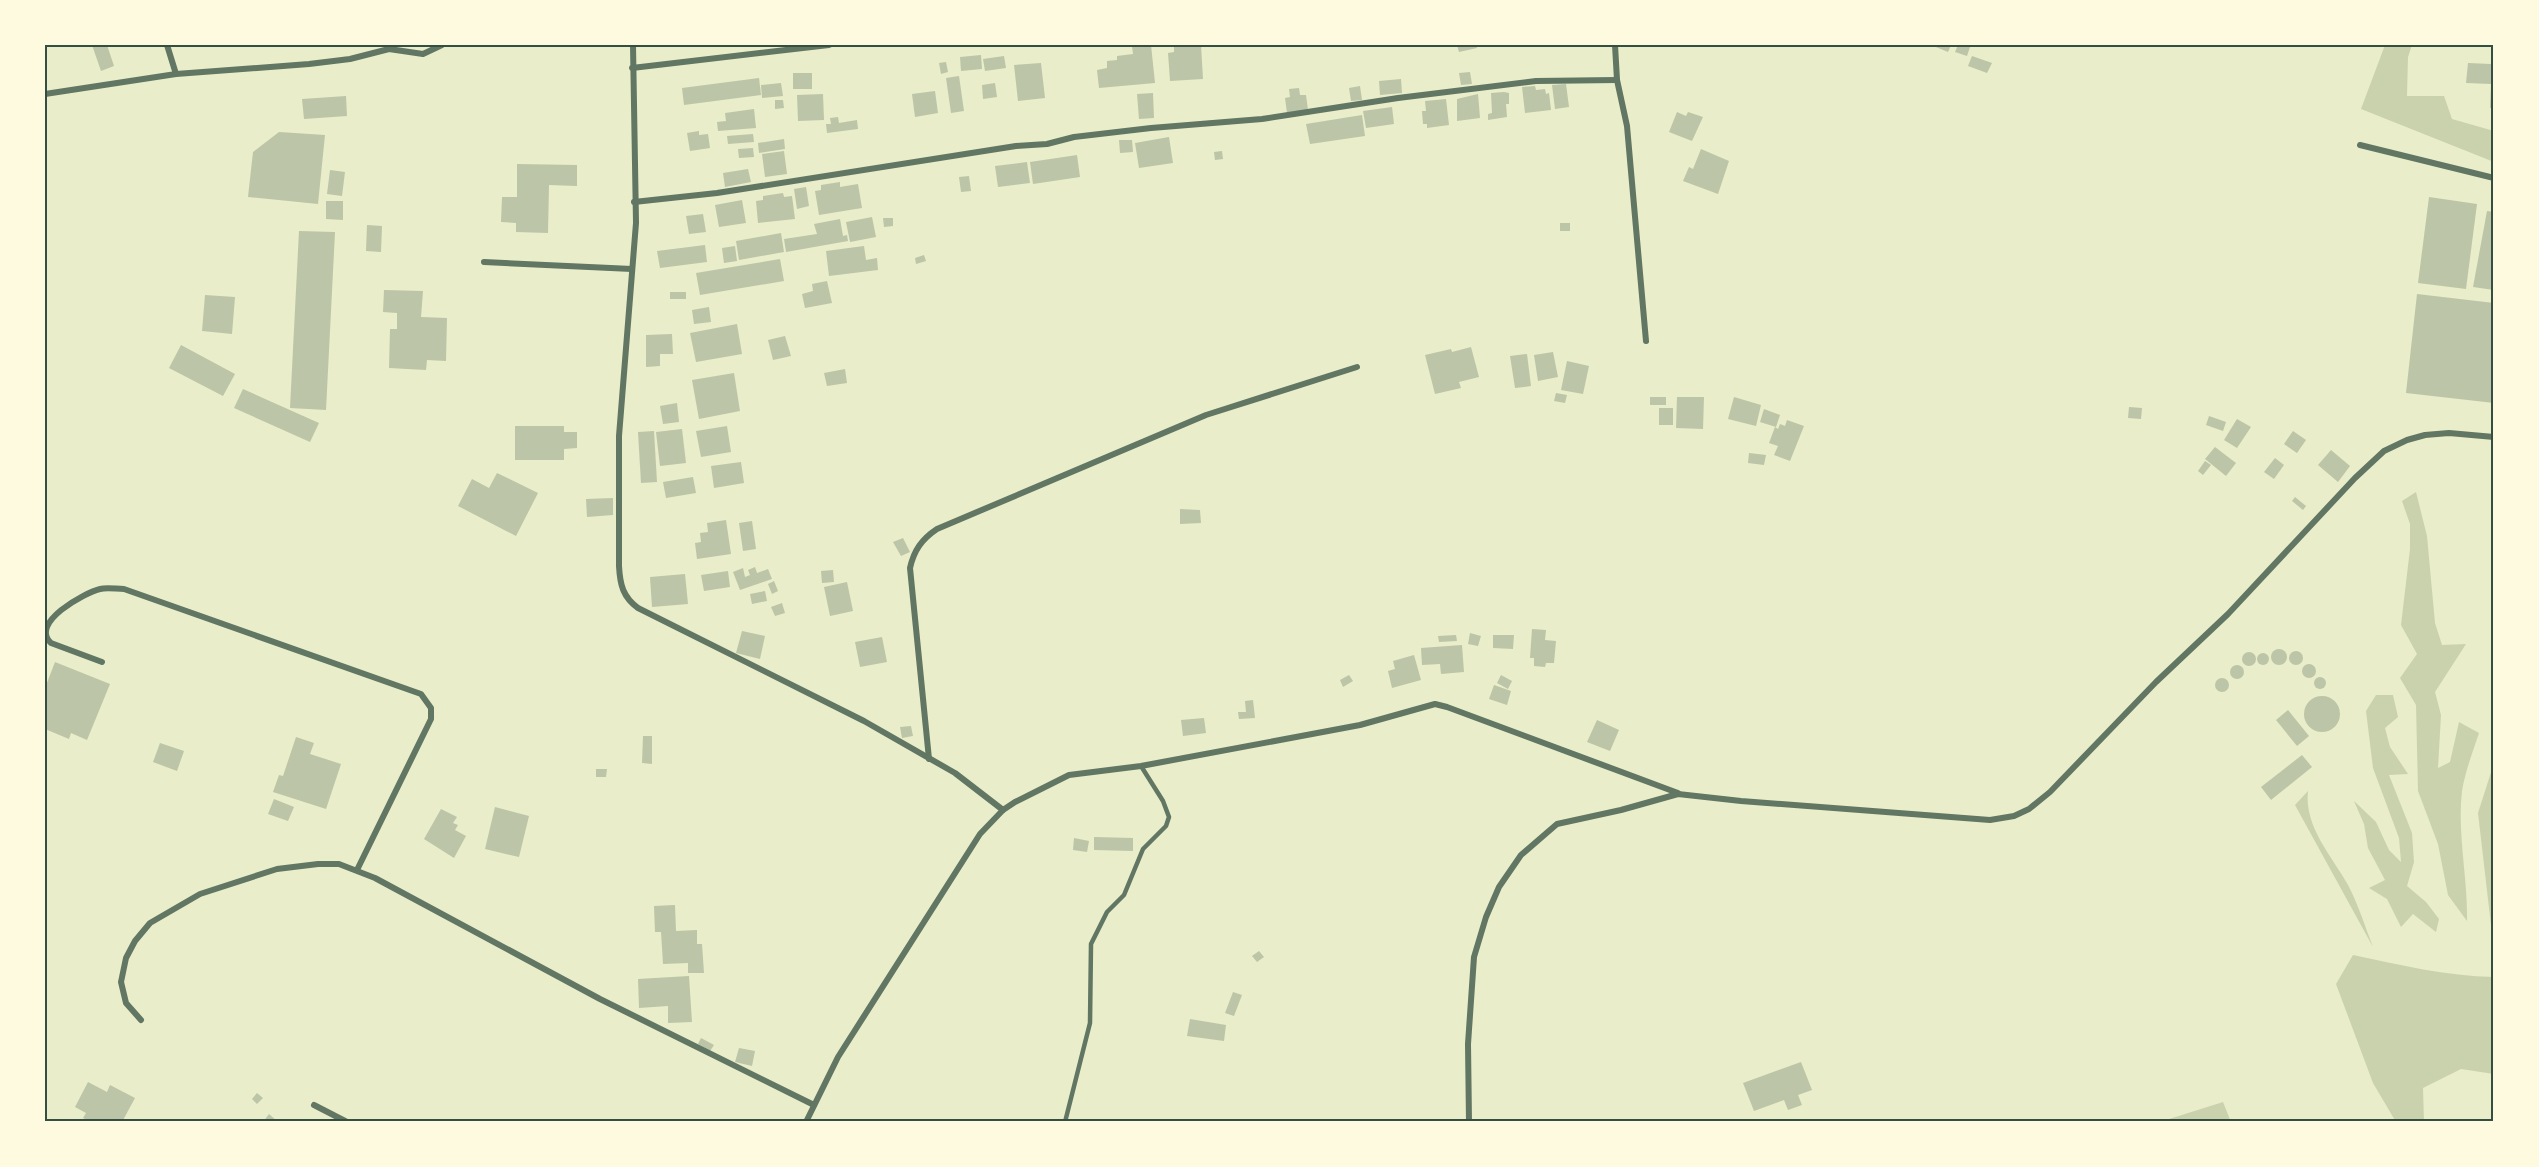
<svg xmlns="http://www.w3.org/2000/svg" width="2539" height="1167" font-family="Literata,serif">
<style>
.green{fill:#cad2ad}
.building{fill:#bcc5a7}
.lines{fill:none;stroke-linecap:round;stroke-linejoin:round}
.service{stroke:#617663;stroke-width:4.5}
.minor{stroke:#617663;stroke-width:6}
.neatline{fill:none;stroke:#344e41;stroke-width:2}
</style>
<rect width="100%" height="100%" fill="#e9edc9"/>
<!-- green -->
<g class="green">
<path d="M2385,45H2412L2408,57L2407,96H2444L2452,119L2494,131V162L2361,109Z"/>
<path d="M2416,492L2427,536L2435,623L2442,645L2466,644L2435,692L2441,715L2438,768L2450,762L2459,722L2479,733C2473,751 2465,772 2462,791C2457,834 2468,878 2467,921L2448,895L2438,844L2418,791L2416,705L2400,678L2417,654L2401,625L2410,549V524L2402,501Z"/>
<path d="M2376,695H2393L2398,717L2385,728L2390,747L2408,774L2389,775L2412,833L2414,862L2407,886L2426,902L2439,919L2436,932L2413,914L2401,927L2387,899L2369,888L2385,880L2368,848L2364,824L2354,801L2376,822L2389,850L2401,862L2399,838L2373,768L2366,711Z"/>
<path d="M2494,763V926L2491,925L2478,813Z"/>
<path d="M2308,791C2304,827 2332,856 2348,885C2358,904 2365,926 2373,947L2295,805Z"/>
<path d="M2353,955C2400,965 2446,976 2494,977V1074L2461,1069L2423,1088L2424,1122H2396L2373,1083L2336,984Z"/>
<path d="M2223,1102L2231,1122H2166V1120Z"/>
</g>
<!-- building -->
<g class="building">
<path d="M92,45H107L114,66L101,71Z"/>
<path d="M1151,45L1155,83L1099,88L1097,70L1107,68V61L1117,60V56L1133,54L1132,46Z"/>
<path d="M1174,45H1201L1203,79L1170,81L1168,53L1174,52Z"/>
<path d="M1457,45H1476L1477,48L1459,52Z"/>
<path d="M1931,45H1951L1948,52Z"/>
<path d="M1958,45L1970,47L1967,56L1955,52Z"/>
<path d="M2492,47H2494V108H2490L2491,84L2466,83L2468,63L2491,64Z"/>
<path d="M981,55L982,69L961,71L960,57Z"/>
<path d="M1004,56L1006,68L985,71L983,59Z"/>
<path d="M1972,56L1992,63L1987,73L1968,66Z"/>
<path d="M946,62L948,72L941,74L939,63Z"/>
<path d="M1041,63L1045,98L1018,101L1014,65Z"/>
<path d="M1470,72L1472,84L1461,85L1459,73Z"/>
<rect x="793" y="73" width="19" height="16"/>
<path d="M959,76L964,111L951,113L946,78Z"/>
<path d="M759,78L761,95L684,105L682,88Z"/>
<path d="M1401,79L1402,93L1380,95L1379,81Z"/>
<path d="M781,83L783,96L762,98L761,85Z"/>
<path d="M995,83L997,97L983,99L982,85Z"/>
<path d="M1566,84L1569,107L1555,109L1552,85Z"/>
<path d="M1360,86L1362,100L1351,101L1349,88Z"/>
<path d="M1535,86L1536,90L1545,89L1546,94L1549,93L1551,110L1525,113L1522,87Z"/>
<path d="M1299,88L1300,95H1306L1308,110L1287,113L1285,98L1290,97L1289,89Z"/>
<path d="M935,91L938,113L915,117L912,94Z"/>
<path d="M1504,92L1509,93V104H1506L1507,117L1488,120V114L1492,113L1491,93Z"/>
<path d="M1153,93L1154,118L1139,119L1137,94Z"/>
<path d="M823,94L824,120L798,121L797,95Z"/>
<path d="M1478,94L1480,118L1457,121V99Z"/>
<path d="M346,96L347,116L304,119L302,99Z"/>
<path d="M1446,99L1449,125L1427,128V124H1423L1422,111H1426L1425,101Z"/>
<path d="M775,100H783L784,108L775,109Z"/>
<path d="M1392,107L1394,124L1366,128L1363,111Z"/>
<path d="M754,109L756,128L718,131L717,122L726,121L725,113Z"/>
<path d="M1677,112L1686,116L1688,112L1703,117L1692,141L1669,132Z"/>
<path d="M1362,115L1365,136L1310,144L1306,124Z"/>
<path d="M838,117L839,123L857,120L858,129L827,133L826,124H831L830,118Z"/>
<path d="M699,131V135L708,134L710,148L690,151L687,133Z"/>
<path d="M279,132L325,135L318,204L248,197L253,152Z"/>
<path d="M753,134L754,142L728,144L727,136Z"/>
<path d="M1169,137L1173,163L1139,168L1135,143Z"/>
<path d="M784,139L785,149L759,153L758,143Z"/>
<path d="M1119,140H1132L1133,152L1120,153Z"/>
<path d="M753,148L754,157L739,158L738,149Z"/>
<path d="M1701,149L1729,161L1718,194L1683,181L1689,167L1693,169Z"/>
<path d="M784,151L787,174L765,177L762,154Z"/>
<path d="M1222,151L1223,159L1215,160L1214,152Z"/>
<path d="M1077,155L1080,177L1033,184L1030,162Z"/>
<path d="M1027,162L1030,183L998,187L995,166Z"/>
<path d="M517,164L577,165V186L549,185L548,233L516,232V223L501,222L502,197H517Z"/>
<path d="M748,169L751,182L725,187L723,173Z"/>
<path d="M330,170L345,172L342,196L327,194Z"/>
<path d="M969,176L971,191L961,192L959,177Z"/>
<path d="M840,182V187L858,184L862,208L819,215L815,191L821,190V185Z"/>
<path d="M806,187L809,206L797,209L794,189Z"/>
<path d="M783,193L784,197L792,196L795,219L758,223L756,201L763,200V196Z"/>
<path d="M2429,197L2477,204L2466,289L2418,283Z"/>
<path d="M742,200L746,223L719,227L715,205Z"/>
<path d="M326,201H343V220L326,219Z"/>
<path d="M2487,211L2494,212V290L2473,287Z"/>
<path d="M703,214L706,232L689,234L686,216Z"/>
<path d="M872,217L876,237L850,242L846,222Z"/>
<path d="M883,218H893V226L884,227Z"/>
<path d="M840,219L843,236L847,235L848,241L786,252L784,239L817,234L814,224Z"/>
<rect x="1560" y="223" width="10" height="8"/>
<path d="M367,225L382,226L381,252L366,251Z"/>
<path d="M299,231L335,232L326,410L290,408Z"/>
<path d="M781,233L784,252L739,260L736,241Z"/>
<path d="M705,245L707,262L660,268L657,251Z"/>
<path d="M735,246L737,261L724,263L722,248Z"/>
<path d="M864,246L866,260L877,258L878,270L829,276L826,251Z"/>
<path d="M924,255L926,261L916,264L915,258Z"/>
<path d="M780,259L784,281L700,295L696,273Z"/>
<path d="M827,281L832,303L805,308L802,294L813,291L812,284Z"/>
<path d="M384,290L423,291L421,317L447,318L446,361L427,360L426,370L389,368L390,329H397V313L383,312Z"/>
<rect x="670" y="292" width="16" height="7"/>
<path d="M2417,294L2494,303V403L2406,393Z"/>
<path d="M205,295L235,297L232,334L202,331Z"/>
<path d="M709,307L711,322L694,324L692,310Z"/>
<path d="M737,324L742,354L696,362L690,333Z"/>
<path d="M672,334L673,354H660V366L646,367V335Z"/>
<path d="M785,336L791,356L773,360L768,340Z"/>
<path d="M181,345L235,374L223,396L169,368Z"/>
<path d="M1471,347L1479,377L1459,382L1461,388L1435,394L1425,355L1451,349L1452,352Z"/>
<path d="M1553,352L1558,377L1538,381L1534,355Z"/>
<path d="M1527,354L1531,386L1515,388L1510,356Z"/>
<path d="M1567,361L1589,366L1583,394L1561,390Z"/>
<path d="M845,369L847,383L827,386L824,373Z"/>
<path d="M734,373L740,411L699,419L692,380Z"/>
<path d="M243,389L319,423L310,442L234,408Z"/>
<path d="M1556,393L1567,395L1565,403L1554,401Z"/>
<rect x="1650" y="397" width="16" height="8"/>
<path d="M1677,397H1704L1703,429L1676,428Z"/>
<path d="M1734,397L1761,405L1756,426L1728,419Z"/>
<path d="M677,403L679,422L663,424L660,406Z"/>
<path d="M2129,407L2142,408L2141,419L2128,418Z"/>
<rect x="1659" y="408" width="14" height="17"/>
<path d="M1764,409L1780,415L1776,427L1760,422Z"/>
<path d="M2209,416L2226,422L2223,431L2206,425Z"/>
<path d="M2237,419L2251,427L2237,448L2224,440Z"/>
<path d="M1787,420L1804,426L1790,461L1774,455L1778,446L1769,443L1775,427L1778,429L1780,424L1785,426Z"/>
<path d="M515,426H564V432H577V448L564,449V460H515Z"/>
<path d="M727,426L731,452L701,457L696,431Z"/>
<path d="M682,429L686,463L660,466L656,432Z"/>
<path d="M654,431L657,482L641,483L638,432Z"/>
<path d="M2293,431L2306,440L2297,453L2284,444Z"/>
<path d="M2215,447L2236,463L2226,476L2205,459Z"/>
<path d="M2331,450L2350,466L2338,482L2318,465Z"/>
<path d="M1749,453L1766,455L1764,465L1748,463Z"/>
<path d="M2275,458L2284,465L2274,479L2264,472Z"/>
<path d="M2205,461L2211,465L2203,475L2198,471Z"/>
<path d="M741,462L744,483L714,488L711,466Z"/>
<path d="M497,473L538,493L516,536L458,506L472,479L489,488Z"/>
<path d="M693,477L696,493L666,498L663,482Z"/>
<path d="M2295,497L2306,506L2303,510L2292,501Z"/>
<path d="M613,498V515L587,517L586,499Z"/>
<path d="M1180,509L1200,510L1201,523L1180,524Z"/>
<path d="M726,520L731,554L697,559L695,543L701,542L700,533L708,532L707,523Z"/>
<path d="M752,521L756,549L743,551L739,523Z"/>
<path d="M903,538L910,552L901,556L893,542Z"/>
<path d="M755,567L757,573L768,569L772,579L740,590L733,572L743,568L745,577L750,575L748,570Z"/>
<path d="M833,570L834,582L822,583L821,571Z"/>
<path d="M728,571L730,587L704,591L701,575Z"/>
<path d="M685,574L688,604L652,607L650,577Z"/>
<path d="M774,581L778,591L772,594L768,584Z"/>
<path d="M847,582L853,611L830,616L824,587Z"/>
<path d="M765,591L767,601L752,604L750,594Z"/>
<path d="M782,603L785,613L775,616L771,607Z"/>
<path d="M1532,629L1546,630L1545,640L1556,641L1554,663H1546L1545,667L1534,666V658H1530Z"/>
<path d="M742,631L765,636L760,659L736,653Z"/>
<path d="M1470,633L1481,636L1478,646L1468,644Z"/>
<path d="M1456,635L1457,641L1439,642L1438,636Z"/>
<path d="M1493,635H1514L1513,649L1493,648Z"/>
<path d="M882,637L887,662L860,667L855,642Z"/>
<path d="M1462,645L1464,672L1441,674L1440,664L1422,665L1421,648Z"/>
<circle cx="2279" cy="657" r="8"/>
<circle cx="2296" cy="658" r="7"/>
<circle cx="2249" cy="659" r="7"/>
<circle cx="2263" cy="659" r="6"/>
<path d="M1414,655L1421,680L1392,688L1388,671L1395,669L1393,661Z"/>
<path d="M55,662L110,684L87,740L71,733L69,739L45,729V688Z"/>
<circle cx="2309" cy="671" r="7"/>
<circle cx="2237" cy="672" r="7"/>
<path d="M1349,675L1353,681L1343,687L1340,680Z"/>
<path d="M1501,675L1512,681L1508,689L1497,683Z"/>
<circle cx="2320" cy="683" r="6"/>
<circle cx="2222" cy="685" r="7"/>
<path d="M1494,685L1511,691L1507,705L1489,699Z"/>
<circle cx="2322" cy="714" r="18"/>
<path d="M1253,700L1255,718L1239,719L1238,712H1246L1245,701Z"/>
<path d="M2288,710L2309,736L2297,746L2276,720Z"/>
<path d="M1204,718L1206,733L1183,736L1181,720Z"/>
<path d="M1597,720L1619,730L1610,751L1587,742Z"/>
<path d="M911,726L913,736L902,738L900,727Z"/>
<path d="M643,736H652V764L642,763Z"/>
<path d="M296,737L314,743L310,754L341,764L326,809L273,792L279,775L283,776Z"/>
<path d="M160,743L184,751L177,771L153,762Z"/>
<path d="M2302,755L2312,767L2271,800L2261,787Z"/>
<path d="M596,769H607L606,777H596Z"/>
<path d="M274,799L294,807L288,821L268,814Z"/>
<path d="M495,807L529,816L519,857L485,849Z"/>
<path d="M441,809L457,817L453,823L458,825L455,830L466,836L454,858L424,839Z"/>
<path d="M1094,837L1133,838V851L1094,850Z"/>
<path d="M1074,838L1089,841L1087,852L1073,850Z"/>
<path d="M675,905L676,931L697,930V944H702L704,973H688V963L663,964L661,932H655L654,906Z"/>
<path d="M1259,951L1264,957L1257,962L1252,956Z"/>
<path d="M689,976L692,1022L668,1023V1006L639,1008L638,979Z"/>
<path d="M1233,992L1242,995L1234,1016L1225,1013Z"/>
<path d="M1190,1019L1226,1025L1224,1041L1187,1036Z"/>
<path d="M701,1038L714,1045L710,1051L698,1044Z"/>
<path d="M739,1048L755,1051L752,1066L735,1062Z"/>
<path d="M1801,1062L1812,1090L1798,1095L1802,1105L1788,1110L1784,1100L1754,1111L1743,1083Z"/>
<path d="M88,1082L107,1092L110,1085L135,1098L122,1122H91L83,1118L86,1113L75,1107Z"/>
<path d="M257,1093L263,1098L257,1104L252,1099Z"/>
<path d="M269,1114L278,1122H263Z"/>
</g>
<g class="lines">
<!-- service -->
<path class="service" d="M1065,1122L1090,1023L1091,944L1107,912L1124,895L1143,849L1166,826L1169,817L1163,801L1141,766"/>
<!-- minor -->
<g class="minor">
<path d="M167,45L176,74"/>
<path d="M633,45L636,223L619,436V566C620,585 623,597 638,608L864,721L955,773L1003,810"/>
<path d="M1615,45L1617,80L1627,126L1646,341"/>
<path d="M632,68L829,45"/>
<path d="M45,94L176,74L309,64L350,59L389,49L423,54L442,45"/>
<path d="M2360,145L2494,178"/>
<path d="M634,202L717,193L1016,146L1047,144L1074,137L1151,128L1262,119L1398,98L1536,81L1617,80"/>
<path d="M484,262L632,269"/>
<path d="M102,662L51,643C29,623 84,593 100,589C107,587 116,589 124,589L421,694L431,708V719L357,870"/>
<path d="M929,759L910,568C914,550 922,539 937,529L1206,415L1357,367"/>
<path d="M141,1020L126,1003L121,982L126,958L135,941L150,923L200,894L277,869L318,864H339L375,878L600,999L814,1105"/>
<path d="M314,1105L347,1122"/>
<path d="M806,1122L838,1057L980,834L1003,810L1015,802L1069,775L1141,766L1360,725L1435,704L1447,707L1678,793"/>
<path d="M1469,1122L1468,1044L1474,957L1486,917L1499,887L1521,855L1557,824L1621,810L1678,794L1741,801L1990,820L2014,816L2029,809L2050,792L2156,682L2228,614L2355,478L2384,451L2407,440L2425,435L2449,433L2494,437"/>
</g>
</g>
<!-- border -->
<rect width="2539" height="1167" fill="none" stroke="#fefae0" stroke-width="93"/>
<rect x="46" y="46" width="2446" height="1074" class="neatline"/>
</svg>
